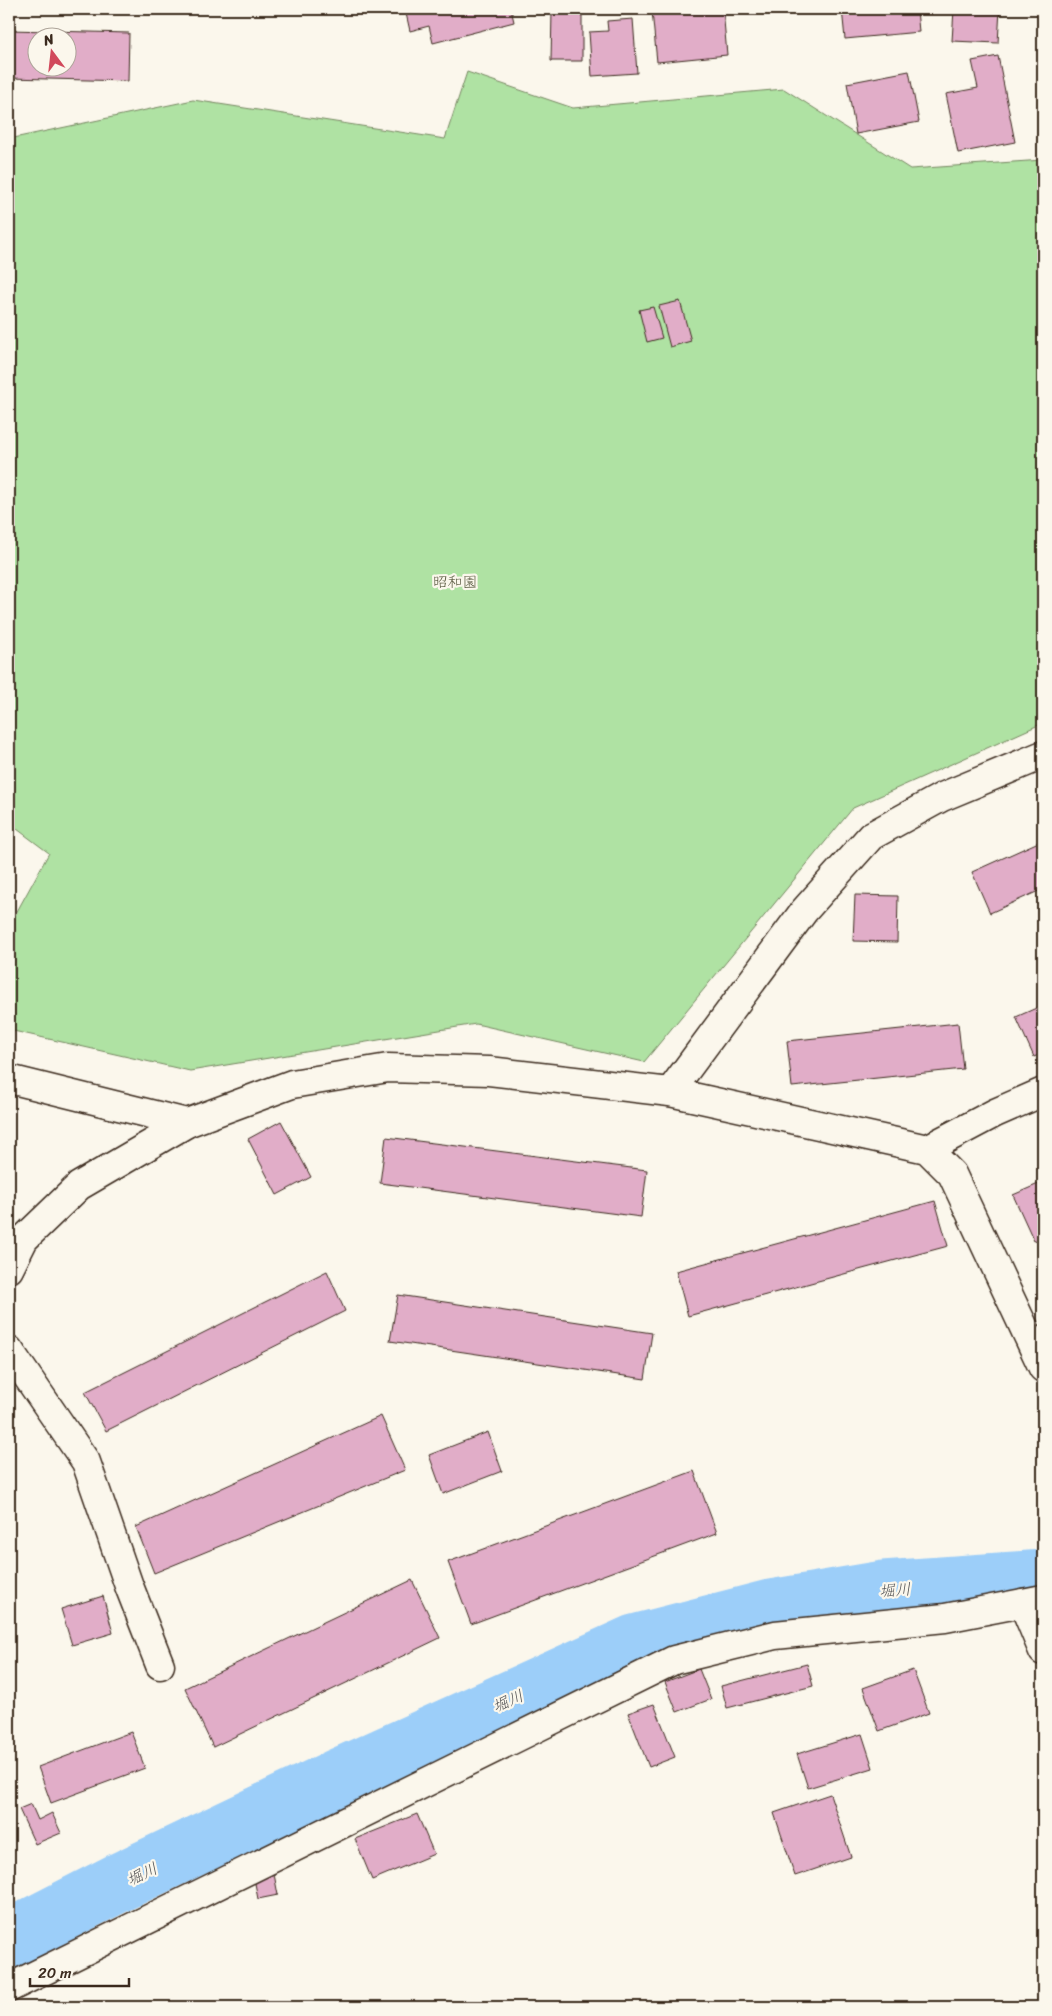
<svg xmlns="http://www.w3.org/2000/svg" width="1052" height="2016" font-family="Sriracha,'Klee One',sans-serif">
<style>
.green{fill:#afe2a3;stroke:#758660}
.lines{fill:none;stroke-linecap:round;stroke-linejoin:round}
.river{stroke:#9ccef9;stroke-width:59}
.building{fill:#e1adc8;stroke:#3b2a1e;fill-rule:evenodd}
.minor-casing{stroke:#3b2a1e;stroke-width:31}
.minor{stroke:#fbf7ec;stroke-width:28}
.labels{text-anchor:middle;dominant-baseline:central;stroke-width:4.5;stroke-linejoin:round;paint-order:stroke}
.park-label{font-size:15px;fill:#58583f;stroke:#fbf7ec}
.water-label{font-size:16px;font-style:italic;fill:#535355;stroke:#fbf7ec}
</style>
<rect width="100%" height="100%" fill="#fbf7ec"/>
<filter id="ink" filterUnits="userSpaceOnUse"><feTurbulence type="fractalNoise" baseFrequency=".02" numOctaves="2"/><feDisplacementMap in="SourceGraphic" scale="10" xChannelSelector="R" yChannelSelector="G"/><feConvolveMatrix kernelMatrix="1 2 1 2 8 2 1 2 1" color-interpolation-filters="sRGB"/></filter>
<g filter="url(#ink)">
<!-- green -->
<path class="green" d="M467,72L573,108L784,89L910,169L1043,160V723L853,808L644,1062L476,1024L190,1071L9,1030V926L49,853L9,823V139L193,100L445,139Z"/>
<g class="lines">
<!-- river -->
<path class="river" d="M9,1939L122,1881L338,1778L634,1644L770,1609L883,1590L1043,1579"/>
</g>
<!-- building -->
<g class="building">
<path d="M405,9H511L514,22L433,43L429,26L410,31Z"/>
<path d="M674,9H723L727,55L657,62L652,11Z"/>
<path d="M842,9H917L919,32L845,39Z"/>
<path d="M954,9H1000L998,43L952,41Z"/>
<path d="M552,11H582V61H551Z"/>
<path d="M633,19L637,73L592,76L589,32L608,31L607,21Z"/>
<path d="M9,30L129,33L128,81L9,78ZM38,38H68V68H38Z"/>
<path d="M998,56L1015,142L958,153L946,94L978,88L972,61Z"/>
<path d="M909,71L919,122L856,134L847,83Z"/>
<path d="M680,301L691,341L670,347L659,306Z"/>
<path d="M653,307L662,338L647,342L639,310Z"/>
<path d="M1043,840V889L990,913L972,872Z"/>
<path d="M855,895L898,896L897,942L853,941Z"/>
<path d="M1043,1005V1053L1034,1057L1016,1017Z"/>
<path d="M958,1023L963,1069L792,1087L787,1041Z"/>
<path d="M281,1121L311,1177L277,1195L248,1139Z"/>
<path d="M386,1137L647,1170L641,1217L380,1183Z"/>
<path d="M1043,1182V1237L1034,1241L1013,1195Z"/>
<path d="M935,1201L948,1246L688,1316L676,1271Z"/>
<path d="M327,1271L345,1311L106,1431L85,1392Z"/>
<path d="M398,1295L652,1333L645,1379L390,1341Z"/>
<path d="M381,1416L405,1470L154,1573L136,1527Z"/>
<path d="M488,1432L502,1471L443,1494L429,1455Z"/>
<path d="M694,1471L717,1533L471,1624L448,1562Z"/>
<path d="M412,1580L440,1638L213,1747L185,1688Z"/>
<path d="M103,1596L113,1633L72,1645L61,1609Z"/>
<path d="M9,1652L13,1665L9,1666Z"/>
<path d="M807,1664L813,1686L727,1708L721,1686Z"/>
<path d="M699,1669L711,1699L677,1712L665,1682Z"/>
<path d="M913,1670L929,1713L879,1731L863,1688Z"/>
<path d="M654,1704L675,1757L649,1767L628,1713Z"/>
<path d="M131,1732L145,1768L51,1803L38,1767Z"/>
<path d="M862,1734L873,1768L808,1788L797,1754Z"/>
<path d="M830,1794L851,1857L795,1876L774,1813Z"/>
<path d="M31,1804L38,1820L52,1813L61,1833L35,1844L19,1809Z"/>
<path d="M417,1814L434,1854L372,1880L355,1839Z"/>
<path d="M274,1874L278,1895L258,1899L254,1878Z"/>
<path d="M340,2002L343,2007H328Z"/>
</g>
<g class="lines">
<defs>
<g id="minor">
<path d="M9,1079L187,1123"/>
<path d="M670,1092L804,911L871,836L942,797L1043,755"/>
<path d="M927,1149L995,1113L1043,1092"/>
<path d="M9,1269L24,1239L79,1186L187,1123L292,1084L388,1068L489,1071L670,1092L927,1149L952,1174L1043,1368"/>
<path d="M9,1350L86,1462L129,1586L160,1665"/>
<path d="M1023,1603L1043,1651"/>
<path d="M9,1988L674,1660L775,1635L945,1618L1043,1599"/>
</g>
</defs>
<!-- minor casing -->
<use href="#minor" class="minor-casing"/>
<!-- minor -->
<use href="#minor" class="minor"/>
</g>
</g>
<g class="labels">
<!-- park labels -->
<g class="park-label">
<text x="455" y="582">昭和園</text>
</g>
<!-- water labels -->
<g class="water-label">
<text transform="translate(895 1590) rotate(-5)">堀川</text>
<text transform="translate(508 1701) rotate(-24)">堀川</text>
<text transform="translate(142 1874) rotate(-26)">堀川</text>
</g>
</g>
<!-- margin -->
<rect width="1052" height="2016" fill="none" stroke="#fbf7ec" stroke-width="30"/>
<rect x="15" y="15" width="1022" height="1986" fill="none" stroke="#3b2a1e" stroke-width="2" filter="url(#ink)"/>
<!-- north arrow -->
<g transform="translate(52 52) rotate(345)"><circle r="24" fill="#fbf7ec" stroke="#aea59a"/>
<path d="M0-4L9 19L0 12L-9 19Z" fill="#d1495b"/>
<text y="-8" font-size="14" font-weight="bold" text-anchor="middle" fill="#3b2a1e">N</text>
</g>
<!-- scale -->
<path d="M30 1978v8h99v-8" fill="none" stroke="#3b2a1e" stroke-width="2.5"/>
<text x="38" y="1978" font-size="15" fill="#3b2a1e" stroke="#fbf7ec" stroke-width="4" paint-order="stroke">20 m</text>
</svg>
